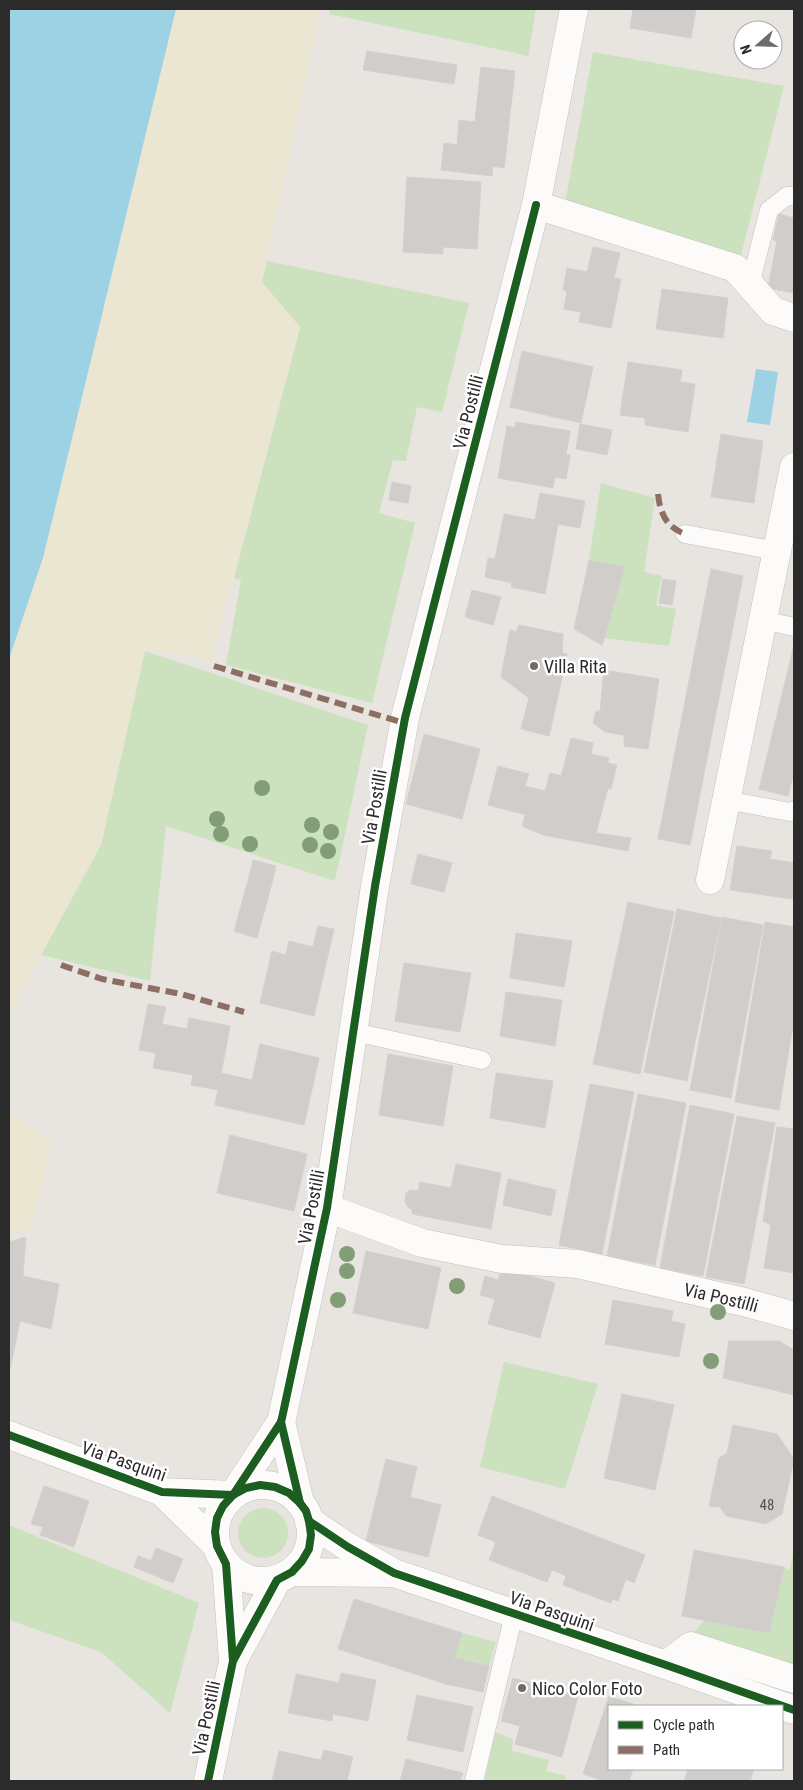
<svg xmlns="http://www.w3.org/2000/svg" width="803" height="1790" font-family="'Roboto Condensed',sans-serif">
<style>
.green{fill:#cce1bd}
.sand{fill:#ebe6d1}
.water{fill:#9cd2e3}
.building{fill:#d0cdca;stroke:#d3d1cd}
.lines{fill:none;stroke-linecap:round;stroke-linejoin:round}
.service-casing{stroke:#c1c0c0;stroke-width:19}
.minor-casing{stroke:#c1c0c0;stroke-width:29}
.service{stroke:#fcfbfa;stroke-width:18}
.minor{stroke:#fcfbfa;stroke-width:28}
.quiet{stroke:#8d6e63;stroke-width:6;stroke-dasharray:12 6;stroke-linecap:butt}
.cycleway-casing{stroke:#fff;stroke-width:11}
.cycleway{stroke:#1b5e20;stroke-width:8}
.tree{fill:#839d77}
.poi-dot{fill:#6d6c6b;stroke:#fff;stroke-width:2}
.labels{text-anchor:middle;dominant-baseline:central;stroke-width:5;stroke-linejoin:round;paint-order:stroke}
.number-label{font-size:15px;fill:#555454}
.street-label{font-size:18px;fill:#2b2b2b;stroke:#fff}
.poi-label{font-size:18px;fill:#2b2b2b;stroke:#fff;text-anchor:start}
</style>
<rect width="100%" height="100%" fill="#e8e5e1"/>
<!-- green -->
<g class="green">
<path d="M330,9H536L528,57L516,53L329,14Z"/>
<path d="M593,52L784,86L739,263L564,208Z"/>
<path d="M267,261L469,303L442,412L417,407L406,461L393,460L379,513L415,523L372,703L226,665L241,580L234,578L300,328L262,282Z"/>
<path d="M601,483L655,498L644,572L662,576L656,605L676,609L669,646L603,638L625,568L589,559Z"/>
<path d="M145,651L368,725L335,881L166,826L150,981L41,955L101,845Z"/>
<path d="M504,1362L598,1384L565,1489L480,1467Z"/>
<circle cx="263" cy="1533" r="25"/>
<path d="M9,1525L199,1603L170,1713L101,1652L9,1620Z"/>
<path d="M794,1546V1676L692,1634L705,1620L784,1567L790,1570Z"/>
<path d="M462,1633L496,1642L489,1666L454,1658Z"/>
<path d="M494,1732L513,1739L512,1751L549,1760L546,1771L566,1776L565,1781H485Z"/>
</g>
<!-- sand -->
<g class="sand">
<path d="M176,9H321L262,282L300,327L211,661L146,647L101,845L9,1014V659L43,558Z"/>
<path d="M9,1112L52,1141L31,1228L9,1234Z"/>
</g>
<!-- water -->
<g class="water">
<path d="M9,9H176L43,558L9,659Z"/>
<path d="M756,369L778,372L770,425L747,422Z"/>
</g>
<!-- building -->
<g class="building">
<path d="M633,9H696L691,38L630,28Z"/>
<path d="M367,51L457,65L454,84L363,70Z"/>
<path d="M481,67L515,71L510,114L476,111Z"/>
<path d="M476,111L510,114L506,153L494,152L492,176L441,170L444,143L457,145L459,120L475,122Z"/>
<path d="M494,152L506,153L504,168L493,166Z"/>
<path d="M407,177L481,182L477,249L443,247V254L403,252Z"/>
<path d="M779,214L794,218V293L768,288L777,241L773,240Z"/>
<path d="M593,247L620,253L614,278L587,272Z"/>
<path d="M567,268L621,279L611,328L579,322L581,312L564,309L567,291L563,290Z"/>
<path d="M662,289L728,298L723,338L656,329Z"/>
<path d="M522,351L593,367L581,423L510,407Z"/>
<path d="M628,362L682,370L680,382L695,384L688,432L645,425V418L620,415Z"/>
<path d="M516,422L570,431L566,455H570L566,479L555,477L553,488L498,478L507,426L515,428Z"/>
<path d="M580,424L612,430L607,455L576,449Z"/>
<path d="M721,434L763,441L754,503L711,497Z"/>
<path d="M392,482L411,486L408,503L389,500Z"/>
<path d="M540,493L585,501L580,528L535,520Z"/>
<path d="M504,514L558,524L545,594L511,587L512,583L485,577L488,558L495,559Z"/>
<path d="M589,560L625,567L602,645L574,629Z"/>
<path d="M711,569L743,576L690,845L658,839Z"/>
<path d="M663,579L676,581L672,605L659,603Z"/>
<path d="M472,590L501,597L493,625L465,617Z"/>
<path d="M519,625L563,634L562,653L567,654L556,705L529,698L501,677L510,630L516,632Z"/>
<path d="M794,645V772L788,796L759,789Z"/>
<path d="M604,670L659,679L653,718L600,712Z"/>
<path d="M529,698L556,705L549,736L521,729Z"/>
<path d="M596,711L653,718L648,749L624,746V735L605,732L593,723Z"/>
<path d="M424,734L480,749L462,819L406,804Z"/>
<path d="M571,738L593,743L591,754L609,758L608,763L617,765L611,789L561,777Z"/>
<path d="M498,766L529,774L525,786L545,791L550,773L608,788L596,833L488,805Z"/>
<path d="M525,815L596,833L631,838L628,851L543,835L522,826Z"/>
<path d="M737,846L772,851L770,859L794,863V881L792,899L730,890Z"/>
<path d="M418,854L452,863L444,892L411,884Z"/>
<path d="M253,860L276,866L271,887L248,881Z"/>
<path d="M248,881L271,887L257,938L234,931Z"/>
<path d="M628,902L674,912L640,1074L593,1064Z"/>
<path d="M677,909L721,918L687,1081L644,1072Z"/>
<path d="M722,917L763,925L731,1098L690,1090Z"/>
<path d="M765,922L794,927V1019L779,1110L735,1102Z"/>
<path d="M318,926L334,929L314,1016L260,1003L272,951L286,955L289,941L313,947Z"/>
<path d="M516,933L572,941L564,987L510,978Z"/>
<path d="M404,963L471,973L460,1032L395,1021Z"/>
<path d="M506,992L562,1000L555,1046L500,1036Z"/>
<path d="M148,1004L166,1007L162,1024L187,1029L189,1018L230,1026L218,1090L191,1085L193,1075L153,1068L156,1053L139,1050Z"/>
<path d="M260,1044L319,1058L304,1125L215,1105L221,1073L252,1080Z"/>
<path d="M388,1054L453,1066L443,1126L379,1115Z"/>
<path d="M496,1073L553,1081L545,1128L490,1118Z"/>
<path d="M590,1084L634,1092L602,1254L559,1245Z"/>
<path d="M638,1094L686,1103L655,1265L607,1256Z"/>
<path d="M690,1105L734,1114L703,1276L660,1268Z"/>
<path d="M737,1116L775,1123L744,1284L706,1277Z"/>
<path d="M777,1127L794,1129V1208L793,1218H794V1273L764,1268L771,1225L763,1221Z"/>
<path d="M230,1135L307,1154L294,1211L217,1193Z"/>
<path d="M456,1164L501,1173L491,1229L412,1214V1210L407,1206L405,1201L406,1193L410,1190L418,1191L420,1182L451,1188Z"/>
<path d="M508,1179L556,1190L551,1216L503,1205Z"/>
<path d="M26,1237L23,1276L59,1284L51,1329L20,1321L9,1374V1242Z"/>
<path d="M366,1251L441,1268L428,1329L353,1313Z"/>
<path d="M502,1268L555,1283L540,1338L488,1324L495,1299L480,1295L485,1276L498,1280Z"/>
<path d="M613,1300L673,1311L671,1321L685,1324L679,1357L605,1344Z"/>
<path d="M729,1341H779L794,1350V1395L723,1378Z"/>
<path d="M622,1394L674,1405L655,1490L604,1478Z"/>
<path d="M733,1425L777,1434L794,1459L782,1514L766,1524L726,1516L720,1507L709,1506L719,1458L727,1453Z"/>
<path d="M386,1459L417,1467L410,1497L441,1505L428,1557L366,1541Z"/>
<path d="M44,1486L89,1501L74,1547L40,1535L43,1527L31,1524Z"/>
<path d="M492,1496L645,1555L634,1583L626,1579L618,1601L612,1599L611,1603L563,1585L566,1576L552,1570L547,1582L489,1560L496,1542L478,1535Z"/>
<path d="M156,1548L183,1559L173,1583L134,1567L138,1556L151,1561Z"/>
<path d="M694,1550L784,1567L769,1633L682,1616Z"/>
<path d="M354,1599L462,1633L446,1684L338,1649Z"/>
<path d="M454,1658L489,1666L483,1692L446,1684Z"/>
<path d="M341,1673L376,1680L368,1721L333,1714L332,1721L288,1713L296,1674L339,1683Z"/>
<path d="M513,1678L578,1696L562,1757L515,1744L520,1726L501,1721Z"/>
<path d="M417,1695L473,1707L463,1752L407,1740Z"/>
<path d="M609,1696L639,1706H609V1769H633L629,1781H604L583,1774Z"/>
<path d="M324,1750L353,1757L347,1781H272L279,1751L321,1760Z"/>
<path d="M406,1759L463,1773L460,1781H400Z"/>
<path d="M688,1769H754L750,1781H684Z"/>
</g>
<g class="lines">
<defs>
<g id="service">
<path d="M750,285L769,210L787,196H794"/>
<path d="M685,534L777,551"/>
<path d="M763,620L794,627"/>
<path d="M726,800L790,812L794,810"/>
<path d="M354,1032L482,1060"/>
<path d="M474,1781L514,1614"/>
</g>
<g id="minor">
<path d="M536,205L735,268L773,311L794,318"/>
<path d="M710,880L794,467"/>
<path id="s1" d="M327,1208L422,1243L502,1259L578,1264L744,1302L794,1316"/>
<path d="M281,1422L300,1503"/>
<path d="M9,1435L162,1492L233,1495"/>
<circle cx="263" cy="1533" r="48"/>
<path d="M162,1492L217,1546"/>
<path d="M233,1495L281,1422L282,1418L327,1208L375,886L405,718L536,205L574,9"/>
<path d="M309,1521L348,1547L394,1573L666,1665L794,1710"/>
<path d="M292,1572L391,1573"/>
<path d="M233,1661L277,1580"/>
<path d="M666,1665L691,1646L794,1679"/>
<path d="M208,1781L233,1661L226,1564"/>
</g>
</defs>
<!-- service casing -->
<use href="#service" class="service-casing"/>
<!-- minor casing -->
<use href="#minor" class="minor-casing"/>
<!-- service -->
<use href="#service" class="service"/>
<!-- minor -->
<use href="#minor" class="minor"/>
<!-- quiet -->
<g class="quiet">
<path d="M658,494C660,513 666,527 685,534"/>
<path d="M214,666L404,723"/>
<path d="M61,965L102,979L181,994L244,1012"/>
</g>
<defs>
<g id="cycleway">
<path d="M281,1422L300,1503"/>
<path d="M9,1435L162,1492L233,1495"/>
<path d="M233,1495L281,1422L282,1418L327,1208L375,886L405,718L536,205"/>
<path d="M309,1521L348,1547L394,1573L666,1665L794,1710"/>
<path d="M208,1781L233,1661L226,1564L217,1546L215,1532L217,1518L223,1506L233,1495L246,1488L260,1485L275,1487L289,1493L300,1503L306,1511L309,1521L311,1535L309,1549L302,1561L292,1572L277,1580L233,1661"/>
</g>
</defs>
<!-- cycleway casing -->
<use href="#cycleway" class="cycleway-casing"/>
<!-- cycleway -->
<use href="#cycleway" class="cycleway"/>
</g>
<!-- trees -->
<g class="tree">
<circle cx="262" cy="788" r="8"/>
<circle cx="217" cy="819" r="8"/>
<circle cx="312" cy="825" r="8"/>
<circle cx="331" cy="832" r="8"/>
<circle cx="221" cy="834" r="8"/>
<circle cx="250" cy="844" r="8"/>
<circle cx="310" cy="845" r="8"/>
<circle cx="328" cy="851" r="8"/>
<circle cx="347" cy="1254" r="8"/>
<circle cx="347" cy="1271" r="8"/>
<circle cx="457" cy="1286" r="8"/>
<circle cx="338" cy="1300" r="8"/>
<circle cx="718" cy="1312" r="8"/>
<circle cx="711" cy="1361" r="8"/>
</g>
<!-- markers -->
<g class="poi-dot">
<circle cx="534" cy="666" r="5"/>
<circle cx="522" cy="1688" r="5"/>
</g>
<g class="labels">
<!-- number labels -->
<g class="number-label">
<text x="767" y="1505">48</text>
</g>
<!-- street labels -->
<g class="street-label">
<text transform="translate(468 412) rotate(-76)">Via Postilli</text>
<text transform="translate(374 807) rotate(-80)">Via Postilli</text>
<text transform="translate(311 1207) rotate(-79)">Via Postilli</text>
<text stroke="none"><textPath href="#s1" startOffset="406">Via Postilli</textPath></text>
<text transform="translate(124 1461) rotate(19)">Via Pasquini</text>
<text transform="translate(552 1611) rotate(19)">Via Pasquini</text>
<text transform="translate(206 1718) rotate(-78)">Via Postilli</text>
</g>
<!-- poi labels -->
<g class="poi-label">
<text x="544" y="666">Villa Rita</text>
<text x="532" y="1688">Nico Color Foto</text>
</g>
</g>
<!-- border -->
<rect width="803" height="1790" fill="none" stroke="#2b2b2b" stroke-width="20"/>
<!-- legend -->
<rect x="608" y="1705" width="175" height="65" fill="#ffffff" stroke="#aaaaaa"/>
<rect x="618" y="1721" width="25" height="8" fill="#1b5e20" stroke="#aaaaaa"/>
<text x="653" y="1730" font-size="15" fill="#2b2b2b">Cycle path</text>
<rect x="618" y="1746" width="25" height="8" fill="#8d6e63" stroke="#aaaaaa"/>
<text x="653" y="1755" font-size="15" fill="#2b2b2b">Path</text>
<!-- north arrow -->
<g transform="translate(758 45) rotate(250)"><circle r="24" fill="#ffffff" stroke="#aaaaaa"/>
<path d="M0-4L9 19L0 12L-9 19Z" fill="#6d6c6b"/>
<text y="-8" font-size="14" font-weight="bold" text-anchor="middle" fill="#2b2b2b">N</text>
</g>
</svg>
